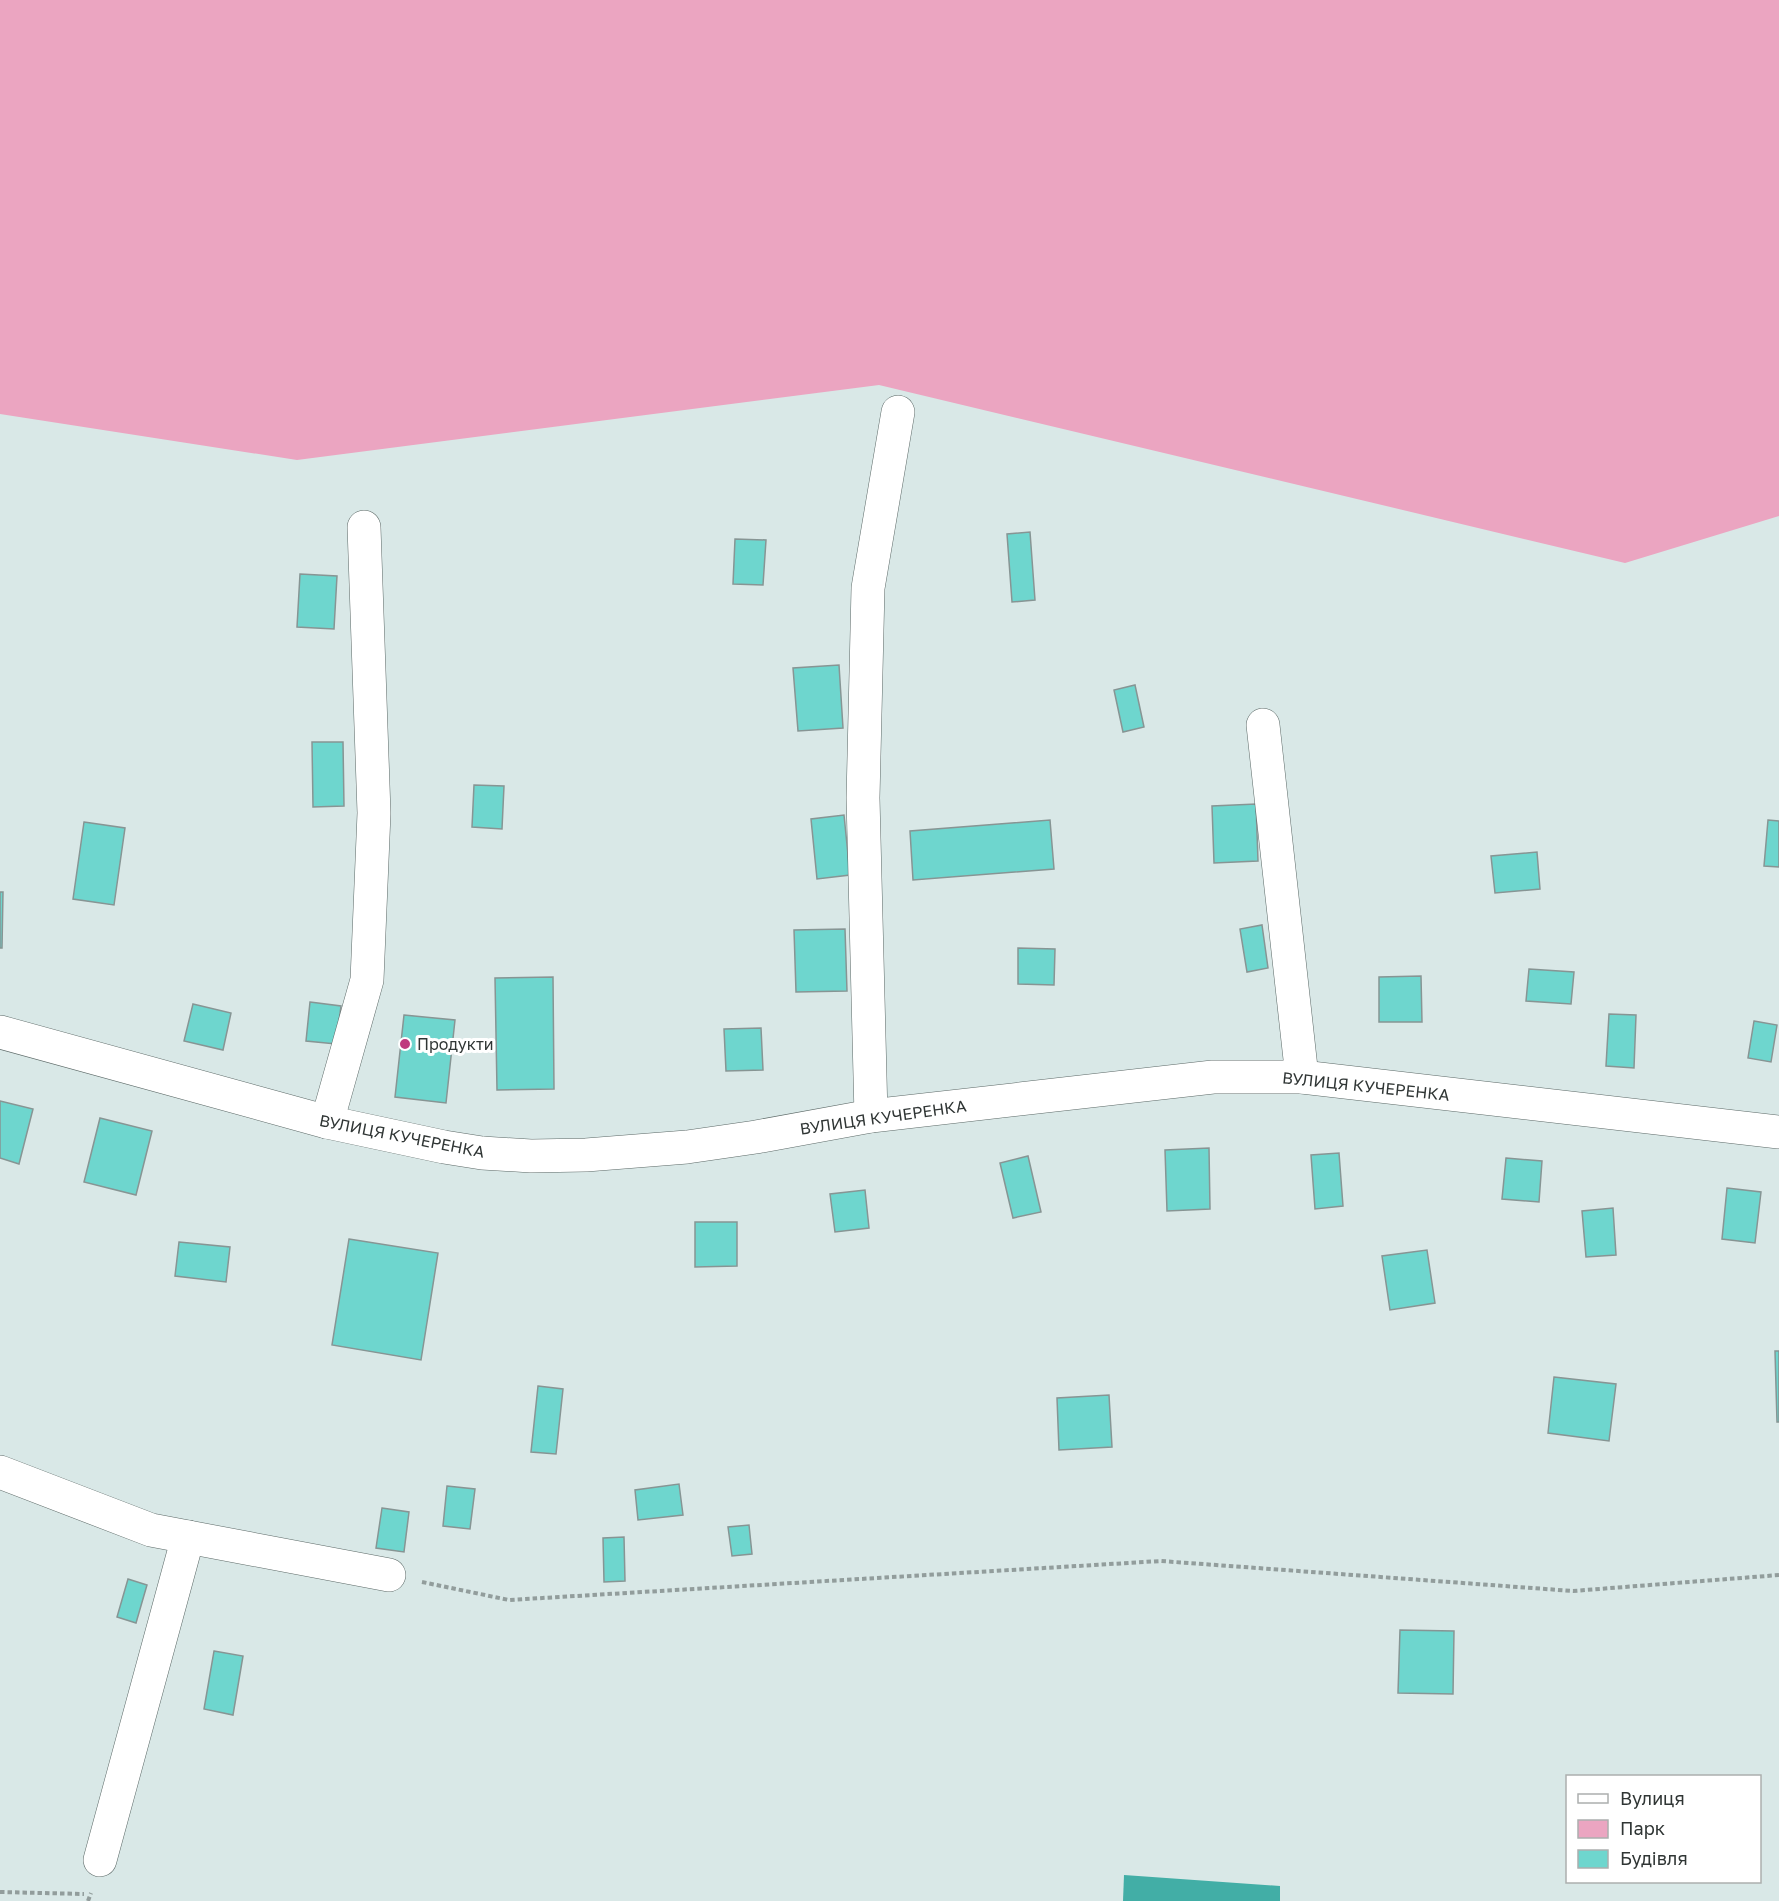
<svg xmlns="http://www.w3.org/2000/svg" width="1779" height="1901" font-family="'Golos Text',sans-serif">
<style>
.green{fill:#eba5c1}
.water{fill:#42aea6}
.building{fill:#6ed6ce;stroke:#879594;stroke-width:1.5}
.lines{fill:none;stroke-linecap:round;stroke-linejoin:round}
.minor-casing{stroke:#5c6967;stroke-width:34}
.path{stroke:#929d9c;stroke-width:4;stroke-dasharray:4.5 3;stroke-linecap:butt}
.minor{stroke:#fff;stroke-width:33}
.poi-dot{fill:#bf3a7e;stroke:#fff;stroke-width:2}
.labels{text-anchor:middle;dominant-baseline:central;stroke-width:6;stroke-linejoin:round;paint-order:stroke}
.poi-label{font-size:16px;fill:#303635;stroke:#fff;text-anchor:start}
.street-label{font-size:16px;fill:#303635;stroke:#fff}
</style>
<rect width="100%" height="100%" fill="#d9e8e7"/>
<!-- green -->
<path class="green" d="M0,0H1779V516L1625,563L879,385L297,460L0,414Z"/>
<!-- water -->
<path class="water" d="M1124,1875L1280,1886V1901H1123Z"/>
<!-- building -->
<g class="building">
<path d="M1030,532L1035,600L1012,602L1007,534Z"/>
<path d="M735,539L766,540L763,585L733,584Z"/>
<path d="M300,574L337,576L334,629L297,627Z"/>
<path d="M839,665L843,728L798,731L793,668Z"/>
<path d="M1135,685L1144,727L1123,732L1114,690Z"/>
<path d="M312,742H343L344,806L313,807Z"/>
<path d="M474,785L504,786L502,829L472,827Z"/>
<path d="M1256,804L1258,861L1214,863L1212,806Z"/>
<path d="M844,815L850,875L817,879L811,819Z"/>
<path d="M1050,820L1054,869L913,880L910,831Z"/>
<path d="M1768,820L1779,821V867L1764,866Z"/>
<path d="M84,822L125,828L114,905L73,899Z"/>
<path d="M1537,852L1540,889L1495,893L1491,856Z"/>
<path d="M0,892H3L2,948H0Z"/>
<path d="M1262,925L1268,968L1247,972L1240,929Z"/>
<path d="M845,929L847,991L796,992L794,930Z"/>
<path d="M1018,948L1055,949L1054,985L1018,984Z"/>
<path d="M1529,969L1574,972L1571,1004L1526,1001Z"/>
<path d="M1421,976L1422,1022H1379V977Z"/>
<path d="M553,977L554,1089L497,1090L495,978Z"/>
<path d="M310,1002L341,1006L336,1044L306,1041Z"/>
<path d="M193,1004L231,1013L223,1050L184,1041Z"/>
<path d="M1609,1014L1636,1015L1634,1068L1606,1066Z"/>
<path d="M404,1015L455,1020L446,1103L395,1097Z"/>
<path d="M1754,1021L1777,1025L1771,1062L1748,1058Z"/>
<path d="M761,1028L763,1070L726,1071L724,1029Z"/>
<path d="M0,1101L33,1109L19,1164L0,1158Z"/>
<path d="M100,1118L152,1131L136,1195L84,1182Z"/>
<path d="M1209,1148L1210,1209L1167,1211L1165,1150Z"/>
<path d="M1339,1153L1343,1206L1315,1209L1311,1155Z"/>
<path d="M1028,1156L1041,1212L1013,1218L1000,1163Z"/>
<path d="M1506,1158L1542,1161L1539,1202L1502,1199Z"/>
<path d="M1727,1188L1761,1192L1755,1243L1722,1239Z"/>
<path d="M865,1190L869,1228L835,1232L830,1194Z"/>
<path d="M1613,1208L1616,1255L1586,1257L1582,1211Z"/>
<path d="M695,1222H737V1266L695,1267Z"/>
<path d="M349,1239L438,1253L421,1360L332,1345Z"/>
<path d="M179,1242L230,1247L226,1282L175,1276Z"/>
<path d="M1427,1250L1435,1303L1390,1310L1382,1256Z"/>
<path d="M1775,1351H1779V1422H1777Z"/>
<path d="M1554,1377L1616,1384L1609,1441L1548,1433Z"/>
<path d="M538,1386L563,1389L556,1454L531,1452Z"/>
<path d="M1109,1395L1112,1447L1059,1450L1057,1398Z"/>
<path d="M679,1484L683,1515L638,1520L635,1490Z"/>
<path d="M447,1486L475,1489L470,1529L443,1526Z"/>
<path d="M382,1508L409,1512L404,1552L376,1548Z"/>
<path d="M749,1525L752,1554L732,1556L728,1527Z"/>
<path d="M624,1537L625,1581L604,1582L603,1538Z"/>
<path d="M128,1579L147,1585L136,1623L117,1617Z"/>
<path d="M1400,1630L1454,1631L1453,1694L1398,1693Z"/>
<path d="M214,1651L243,1656L233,1715L204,1709Z"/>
</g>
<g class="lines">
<defs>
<g id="minor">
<path d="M1263,725L1302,1077"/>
<path d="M0,1032L327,1122L444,1147L482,1153L531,1156L586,1155L687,1147L756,1137L871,1116L1213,1077H1302L1779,1132"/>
<path d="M871,1116L863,798L868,588L898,412"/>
<path d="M327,1122L367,980L374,813L364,527"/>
<path d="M0,1472L151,1530L389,1575"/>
<path d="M100,1860L188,1537"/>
</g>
</defs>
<!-- minor casing -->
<use href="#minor" class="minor-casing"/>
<!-- path -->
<g class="path">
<path d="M422,1582L509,1600L1161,1561L1573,1591L1779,1575"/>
<path d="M0,1892L84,1894"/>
<path d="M88,1901L91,1893"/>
</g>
<!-- minor -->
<use href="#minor" class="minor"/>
</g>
<!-- markers -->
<circle class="poi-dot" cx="405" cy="1044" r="6"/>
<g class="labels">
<!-- poi labels -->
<g class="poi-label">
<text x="417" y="1044">Продукти</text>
</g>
<!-- street labels -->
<g class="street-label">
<text transform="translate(1366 1086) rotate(6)">ВУЛИЦЯ КУЧЕРЕНКА</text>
<text transform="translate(883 1117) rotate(-8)">ВУЛИЦЯ КУЧЕРЕНКА</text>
<text transform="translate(402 1136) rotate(11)">ВУЛИЦЯ КУЧЕРЕНКА</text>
</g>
</g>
<!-- legend -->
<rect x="1566" y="1775" width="195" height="108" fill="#ffffff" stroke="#acafae" stroke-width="1.5"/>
<rect x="1578" y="1794" width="30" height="9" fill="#ffffff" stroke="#acafae" stroke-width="1.5"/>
<text x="1620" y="1805" font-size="18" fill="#303635">Вулиця</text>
<rect x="1578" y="1820" width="30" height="18" fill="#eba5c1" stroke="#acafae" stroke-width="1.5"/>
<text x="1620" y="1835" font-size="18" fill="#303635">Парк</text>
<rect x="1578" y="1850" width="30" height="18" fill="#6ed6ce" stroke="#acafae" stroke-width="1.5"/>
<text x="1620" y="1865" font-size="18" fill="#303635">Будівля</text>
</svg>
